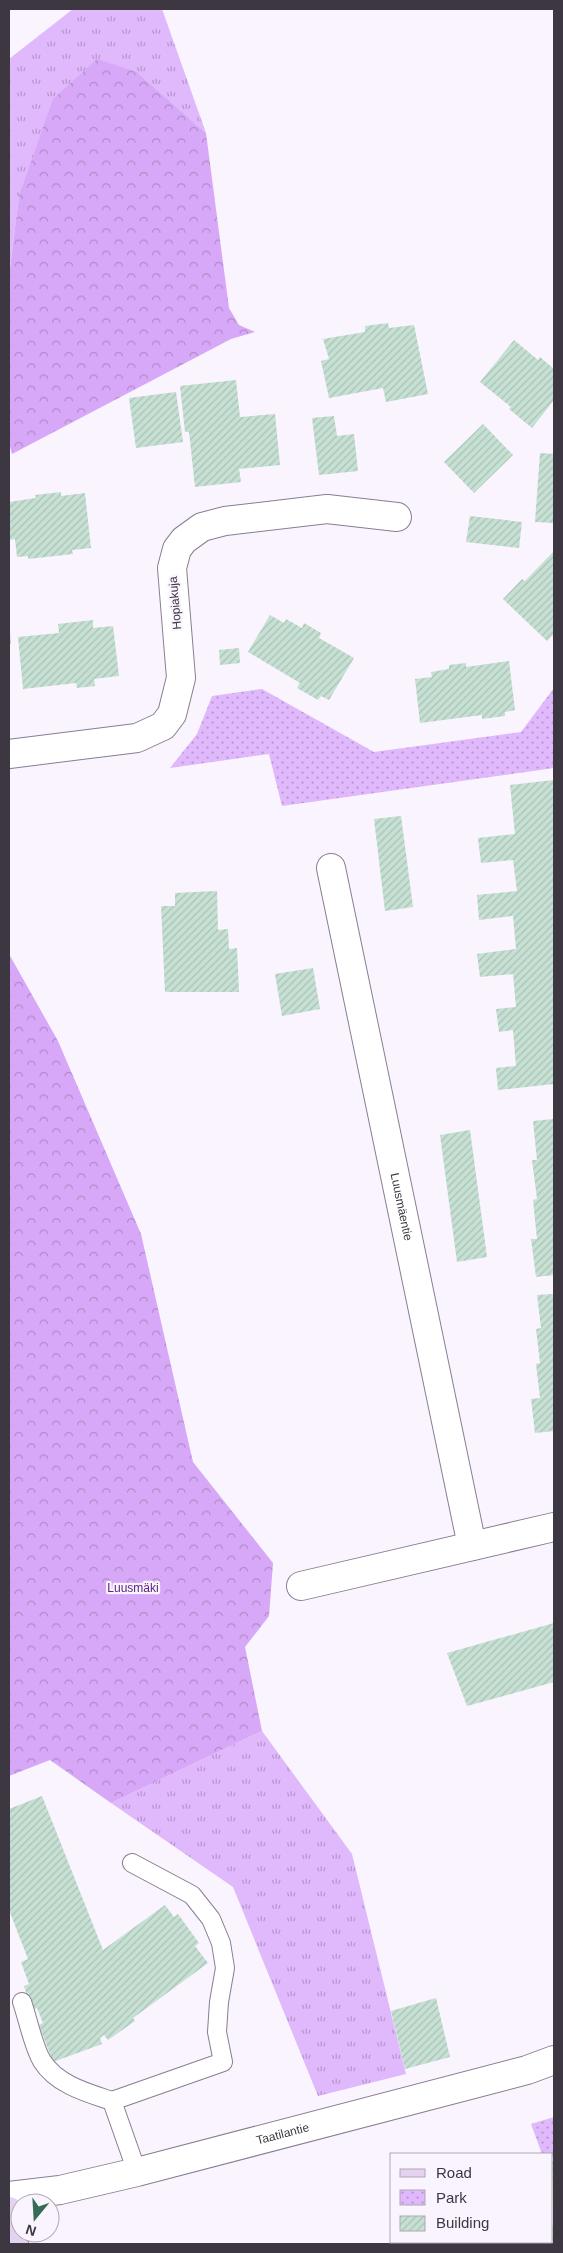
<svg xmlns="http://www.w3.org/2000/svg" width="563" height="2253" font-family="Helvetica,sans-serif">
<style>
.grass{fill:url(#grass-tufts)}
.forest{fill:url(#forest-crowns)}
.park{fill:url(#park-dots)}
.building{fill:url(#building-hatch)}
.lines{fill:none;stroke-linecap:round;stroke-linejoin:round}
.lane-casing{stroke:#897e91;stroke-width:20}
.street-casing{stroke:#897e91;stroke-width:30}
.secondary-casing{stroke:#897e91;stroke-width:30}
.lane{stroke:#fff;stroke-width:18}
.street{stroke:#fff;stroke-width:28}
.secondary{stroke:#e5d2f1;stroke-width:28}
.labels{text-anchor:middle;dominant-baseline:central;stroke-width:4.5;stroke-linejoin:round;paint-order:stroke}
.street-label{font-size:12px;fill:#3c3740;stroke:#f9f4fd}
.park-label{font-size:12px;fill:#5e237f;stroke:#f9f4fd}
</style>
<defs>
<pattern id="grass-tufts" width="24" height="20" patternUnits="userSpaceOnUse" patternTransform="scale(1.25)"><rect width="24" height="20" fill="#e0b8fc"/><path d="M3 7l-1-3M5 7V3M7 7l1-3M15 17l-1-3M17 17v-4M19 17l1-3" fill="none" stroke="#b796cd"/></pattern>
<pattern id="forest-crowns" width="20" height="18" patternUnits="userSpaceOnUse" patternTransform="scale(1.25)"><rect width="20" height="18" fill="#d7a8f7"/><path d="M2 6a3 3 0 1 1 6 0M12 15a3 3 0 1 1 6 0" fill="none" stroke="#b08ac9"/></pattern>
<pattern id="park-dots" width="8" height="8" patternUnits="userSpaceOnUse" patternTransform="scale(1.25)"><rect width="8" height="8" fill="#e0b8fc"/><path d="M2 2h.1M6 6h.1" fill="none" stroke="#b796cd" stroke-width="1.8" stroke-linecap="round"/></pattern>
<pattern id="building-hatch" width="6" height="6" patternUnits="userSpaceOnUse" patternTransform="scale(1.25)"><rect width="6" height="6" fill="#c6e0d3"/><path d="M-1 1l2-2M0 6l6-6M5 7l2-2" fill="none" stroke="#abc1b6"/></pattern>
</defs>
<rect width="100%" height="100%" fill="#f9f4fd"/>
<!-- grass -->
<g class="grass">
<path d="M73,9H162L206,133L137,72L19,196L9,276V59Z"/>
<path d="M262,1731L352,1854L406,2074L318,2096L233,1887L111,1803Z"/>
</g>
<!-- forest -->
<g class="forest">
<path d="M97,59L137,72L206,133L229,308L239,325L255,332L231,339L12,454L9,443V276L19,196L53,99Z"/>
<path d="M9,954L58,1041L141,1234L193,1462L273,1563L269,1616L245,1647L262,1731L111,1803L50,1760L9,1776Z"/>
</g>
<!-- park -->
<g class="park">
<path d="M554,688V768L282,806L269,754L170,768L197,734L212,696L262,689L374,752L521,732Z"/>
<path d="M554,2117V2157H552V2154H542L531,2124Z"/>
</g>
<!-- building -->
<g class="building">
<path d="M388,323L389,328L414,325L428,394L386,402L383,388L329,398L321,361L329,359L323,339L365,332V326Z"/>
<path d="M514,340L538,360L540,357L554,369V400L532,428L509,409L511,407L480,382Z"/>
<path d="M236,380L240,417L275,414L280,465L239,469L241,482L195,487L189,432H185L180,386Z"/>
<path d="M176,392L183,442L136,448L129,398Z"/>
<path d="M334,416L337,436L354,434L358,471L319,475L312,418Z"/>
<path d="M483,424L513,455L474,493L444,462Z"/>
<path d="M540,453L554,454V523L535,522Z"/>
<path d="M61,492V496L85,493L91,548L72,550L73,554L28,559V556L17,557L15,539L9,540V502L36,498L35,495Z"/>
<path d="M470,516L522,522L519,548L466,542Z"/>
<path d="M553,552L554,553V634L547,641L503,599L522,579L525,581Z"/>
<path d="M270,615L284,623L286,619L302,628L304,623L321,633L319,638L354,658L329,700L321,696L318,700L297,688L300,683L248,652Z"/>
<path d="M93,620V628L113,626L119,676L94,679L95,686L77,688L76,683L23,689L18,637L59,633L58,624Z"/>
<path d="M9,631H10L11,644L9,645Z"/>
<path d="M239,648L240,663L220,665L219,650Z"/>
<path d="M509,661L515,710L505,712V716L482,719V715L420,723L415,679L432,677L431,672L449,669V665L466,663V667Z"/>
<path d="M554,780V1084L498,1090L496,1068L516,1066L513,1030L499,1032L496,1009L516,1007L513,974L480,977L477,954L516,949L513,916L479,920L477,895L517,891L513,860L481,863L478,838L515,834L510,785Z"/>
<path d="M401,816L413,907L385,911L374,819Z"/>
<path d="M217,891L218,930L228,929L229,949L237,948L239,992H165L161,906H175V893Z"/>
<path d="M313,968L320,1009L282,1016L275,974Z"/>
<path d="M554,1119V1275L536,1277L531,1239H537L533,1200L537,1199L532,1160H537L533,1121Z"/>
<path d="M470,1130L487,1257L457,1262L440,1135Z"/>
<path d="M554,1294V1431L535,1433L531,1399L540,1398L536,1364L540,1363L536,1329L541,1328L537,1295Z"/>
<path d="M554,1623V1682L467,1706L447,1653Z"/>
<path d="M42,1796L103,1950L165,1905L174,1917L178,1914L199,1943L195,1946L208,1963L133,2018L135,2021L108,2040L104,2035L100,2038L102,2044L53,2062L39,2025L43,2023L37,2008L32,2010L24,1986L29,1984L21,1962L28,1959L9,1910V1809Z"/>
<path d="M436,1998L450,2057L405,2069L391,2011Z"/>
<path d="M554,2160V2206H553L552,2161Z"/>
<path d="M552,2225H554V2244H533V2242H552Z"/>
<path d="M401,2242H432L433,2244H401Z"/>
</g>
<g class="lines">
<defs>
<g id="lane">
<path d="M132,1863L192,1895L211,1919L221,1943L225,1968L219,2002L217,2032L223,2062L112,2101L137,2172"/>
<path d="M22,2002C28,2019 33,2046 42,2061C57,2085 88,2093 112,2101"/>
</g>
<g id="street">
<path d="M9,754L137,738L163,726L172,714L181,678L172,568L177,549L184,540L202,527L225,521L327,509L397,517"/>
<path id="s1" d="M331,868L472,1546"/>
<path d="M301,1586L554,1527"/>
<path id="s2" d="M9,2196L60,2190L137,2172L527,2070L554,2060"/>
</g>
<path id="secondary" d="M9,2211L14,2244"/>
</defs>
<!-- lane casing -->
<use href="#lane" class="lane-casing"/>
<!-- street casing -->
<use href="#street" class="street-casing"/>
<!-- secondary casing -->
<use href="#secondary" class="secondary-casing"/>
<!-- lane -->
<use href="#lane" class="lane"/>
<!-- street -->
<use href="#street" class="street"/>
<!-- secondary -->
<use href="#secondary" class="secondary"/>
</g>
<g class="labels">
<!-- street labels -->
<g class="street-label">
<text transform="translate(175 603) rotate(-95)">Hopiakuja</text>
<text stroke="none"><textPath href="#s1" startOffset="346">Luusmäentie</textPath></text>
<text stroke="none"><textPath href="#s2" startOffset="281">Taatilantie</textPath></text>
</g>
<!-- park labels -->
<g class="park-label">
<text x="133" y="1588">Luusmäki</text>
</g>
</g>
<!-- border -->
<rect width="563" height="2253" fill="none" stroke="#3c3740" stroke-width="20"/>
<!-- legend -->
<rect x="390" y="2153" width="162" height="90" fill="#f9f4fd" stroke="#ada8b1"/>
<rect x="400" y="2169" width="25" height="8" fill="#e5d2f1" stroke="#ada8b1"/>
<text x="436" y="2178" font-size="15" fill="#3c3740">Road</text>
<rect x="400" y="2190" width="25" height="15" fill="url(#park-dots)" stroke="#ada8b1"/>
<text x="436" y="2203" font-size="15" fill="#3c3740">Park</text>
<rect x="400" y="2216" width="25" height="15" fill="url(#building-hatch)" stroke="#ada8b1"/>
<text x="436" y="2228" font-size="15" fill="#3c3740">Building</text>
<!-- north arrow -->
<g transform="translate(35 2218) rotate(198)"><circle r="24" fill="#f9f4fd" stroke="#ada8b1"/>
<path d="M0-4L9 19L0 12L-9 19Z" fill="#346c55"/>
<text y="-8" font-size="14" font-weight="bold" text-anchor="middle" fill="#3c3740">N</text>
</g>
</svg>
